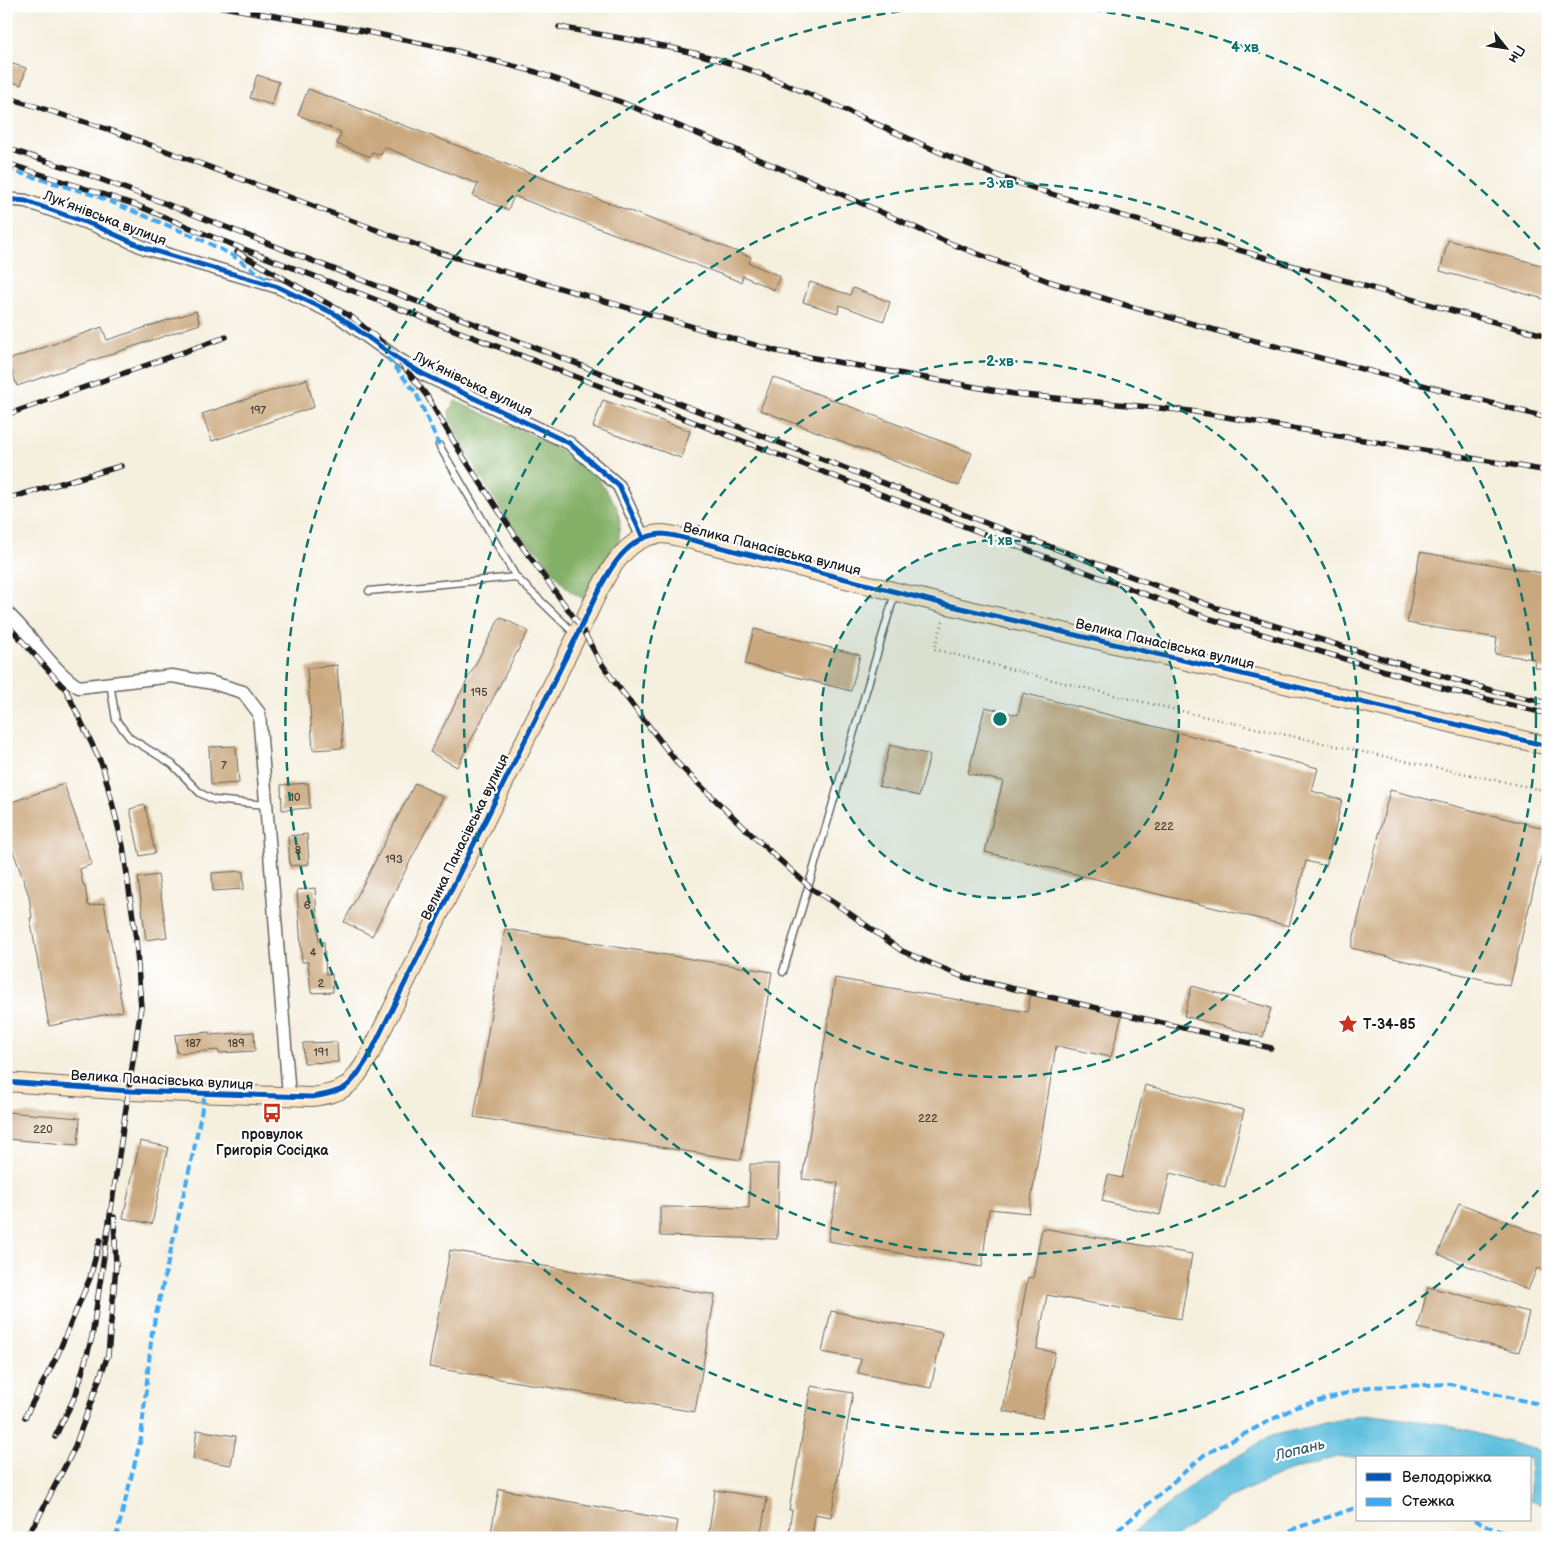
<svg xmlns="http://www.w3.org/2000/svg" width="1554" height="1544" font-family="'Balsamiq Sans',sans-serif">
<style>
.forest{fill:#84b068;stroke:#506642}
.water{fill:#5fc0de;stroke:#3e6e7d}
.building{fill:#caa87e}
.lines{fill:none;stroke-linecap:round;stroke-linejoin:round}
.lane-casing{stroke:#686660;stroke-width:9}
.street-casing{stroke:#686660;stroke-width:15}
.secondary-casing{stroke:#686660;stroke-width:20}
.path{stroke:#686660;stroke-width:2.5;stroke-dasharray:1 4;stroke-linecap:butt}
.lane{stroke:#fff;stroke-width:6}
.street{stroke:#fff;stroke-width:12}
.secondary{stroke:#fce5c4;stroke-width:18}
.rail-casing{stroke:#1c1c1c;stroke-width:5.5}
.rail{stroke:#fff;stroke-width:4;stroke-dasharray:11;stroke-linecap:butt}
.quiet{stroke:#3fa9f5;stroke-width:4;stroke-dasharray:8 4;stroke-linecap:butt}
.cycleway-casing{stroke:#fff;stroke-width:8}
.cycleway{stroke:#0057b8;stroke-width:5}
.ring{fill:none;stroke:#0f766e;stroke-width:2.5;stroke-dasharray:9 6}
.labels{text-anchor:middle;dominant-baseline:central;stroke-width:4.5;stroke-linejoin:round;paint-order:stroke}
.number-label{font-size:11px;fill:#483f34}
.street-label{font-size:14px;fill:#1c1c1c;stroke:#fff}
.poi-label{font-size:14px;font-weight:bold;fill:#1c1c1c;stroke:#fff;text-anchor:start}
.water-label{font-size:15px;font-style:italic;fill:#375e6a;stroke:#fff}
.centre{fill:#0f766e;stroke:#fff;stroke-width:2.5}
.ring-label{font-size:15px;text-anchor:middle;font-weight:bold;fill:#0f766e;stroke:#fff;stroke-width:4.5;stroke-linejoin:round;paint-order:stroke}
</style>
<rect width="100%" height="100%" fill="#fff"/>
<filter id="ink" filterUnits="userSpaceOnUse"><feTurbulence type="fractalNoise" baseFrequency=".02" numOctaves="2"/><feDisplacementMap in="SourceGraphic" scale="10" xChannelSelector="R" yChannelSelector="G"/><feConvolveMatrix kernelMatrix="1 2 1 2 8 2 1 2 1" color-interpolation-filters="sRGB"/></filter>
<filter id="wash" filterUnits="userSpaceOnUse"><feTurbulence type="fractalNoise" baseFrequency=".0096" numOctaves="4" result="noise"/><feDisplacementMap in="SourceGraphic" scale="20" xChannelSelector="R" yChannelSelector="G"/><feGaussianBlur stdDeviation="1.12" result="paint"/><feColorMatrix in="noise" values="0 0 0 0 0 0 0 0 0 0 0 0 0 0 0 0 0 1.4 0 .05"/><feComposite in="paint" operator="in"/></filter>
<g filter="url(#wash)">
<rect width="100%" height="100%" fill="#f5efde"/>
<!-- forest -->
<path class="forest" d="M455,401L527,433L558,449L577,462L599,480L616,505L620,521L619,540L587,601L570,591L562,583L539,552L518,536L485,484L464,448L450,419L449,411Z"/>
<!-- water -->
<path class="water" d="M1364,1414L1442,1424L1548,1453V1506L1530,1501V1458L1336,1457L1283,1473L1225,1500L1174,1538H1129L1138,1528L1199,1480L1271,1436Z"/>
<g id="blocks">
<!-- building -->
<g class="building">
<path d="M6,62L26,68L21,85L6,80Z"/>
<path d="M257,75L279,82L272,105L250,98Z"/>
<path d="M308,89L751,257L749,263L780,276L774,290L743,276L741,282L514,196L508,210L473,196L478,184L384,147L381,155L372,152L371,157L337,144L341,132L298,115Z"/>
<path d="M1448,240L1548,267V300L1440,271Z"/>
<path d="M810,282L850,295L853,288L890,302L884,321L840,305L838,313L803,302Z"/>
<path d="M196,311L200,324L17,386L8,360L102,327L107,340Z"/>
<path d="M773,377L972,453L959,486L760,410Z"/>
<path d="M307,379L314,407L212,441L202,414Z"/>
<path d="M603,400L690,431L681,458L593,427Z"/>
<path d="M1420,552L1548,574V670L1534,667L1535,659L1495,654L1497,638L1407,623Z"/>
<path d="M500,617L528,631L457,767L430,752Z"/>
<path d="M754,629L860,655L851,691L745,664Z"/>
<path d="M337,665L343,748L313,750L307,668Z"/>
<path d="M1023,693L1318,768L1312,791L1342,800L1326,866L1306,861L1289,926L985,852L1003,781L968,774L985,707L1018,715Z"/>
<path d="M890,745L930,755L919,796L879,786Z"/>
<path d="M236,746L239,783L211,785L209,747Z"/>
<path d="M308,783L310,808L282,810L281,785Z"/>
<path d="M415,783L443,797L372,936L344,922Z"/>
<path d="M64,784L92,864L80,869L83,885H85L88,906L104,903L123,1011L49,1026L30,918H32L29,896L6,831V804Z"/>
<path d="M1390,790L1548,829L1510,986L1351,948Z"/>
<path d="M145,805L155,853L140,856L130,809Z"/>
<path d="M307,834L309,864L290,866L288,836Z"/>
<path d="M243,871L244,889L213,891L212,873Z"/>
<path d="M158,875L167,937L146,940L138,878Z"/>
<path d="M315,888L319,942H324L326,974H332L333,992L311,993L308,962H302L297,890Z"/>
<path d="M505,929L772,972L741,1160L474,1117Z"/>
<path d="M835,978L1027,1012L1031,994L1122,1015L1111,1057L1056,1046L1029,1213L989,1209L982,1267L828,1241L838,1183L802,1179Z"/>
<path d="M1192,986L1271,1008L1263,1037L1184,1016Z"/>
<path d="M210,1032V1035L254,1032L255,1051L219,1053L218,1050L177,1053L175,1035Z"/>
<path d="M337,1042L338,1062L304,1063L303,1043Z"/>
<path d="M1145,1085L1244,1110L1225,1187L1170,1173L1160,1215L1102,1201L1108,1175L1122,1178Z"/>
<path d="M6,1112L80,1118L78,1145L6,1139Z"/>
<path d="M140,1141L168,1147L152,1224L123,1218Z"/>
<path d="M750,1164H779L777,1239L660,1236V1207L749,1208Z"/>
<path d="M1459,1203L1548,1238V1272L1537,1268L1528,1290L1438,1254Z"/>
<path d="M1042,1228L1192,1254L1181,1319L1047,1295L1037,1349L1055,1352L1042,1418L1003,1411L1028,1277L1033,1278Z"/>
<path d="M450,1250L715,1295L695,1412L429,1367Z"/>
<path d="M1428,1287L1529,1312L1519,1352L1418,1328Z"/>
<path d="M831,1311L942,1333L931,1388L858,1373L861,1359L822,1352Z"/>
<path d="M811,1386L853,1393L831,1517L815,1514L812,1538H788L792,1510H789Z"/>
<path d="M197,1430L236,1436L231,1465L193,1459Z"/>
<path d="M499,1489L678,1521L675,1538H490Z"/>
<path d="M715,1490L767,1498L760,1538H708Z"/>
</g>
</g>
</g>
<g filter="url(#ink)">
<use href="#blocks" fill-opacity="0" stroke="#686660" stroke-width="1"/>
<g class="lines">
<defs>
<g id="lane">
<path d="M439,445L516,577"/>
<path d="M369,591L516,577L576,635"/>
<path d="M110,683L116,720L130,738L172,764L200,793L214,800L266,805"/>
<path d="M783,972L895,593"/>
</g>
<g id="street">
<path d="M6,199L26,201L96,226L145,248L278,287L337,315L398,359L423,374L569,443L619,486L643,538"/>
<path d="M6,612C31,634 53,672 79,687L172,676L213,683L243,692L259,713L289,1096"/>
</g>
<path id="secondary" d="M6,1082L129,1091L312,1097C345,1092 349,1088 367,1060L581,627C598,594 617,536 661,534C671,534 682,538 692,540L948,605L1548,746"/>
</defs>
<!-- lane casing -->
<use href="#lane" class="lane-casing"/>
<!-- street casing -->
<use href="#street" class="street-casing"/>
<!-- secondary casing -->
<use href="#secondary" class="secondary-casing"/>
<!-- path -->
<path class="path" d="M943,621L934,649C1137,704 1342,748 1548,791"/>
<!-- lane -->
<use href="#lane" class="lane"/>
<!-- street -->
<use href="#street" class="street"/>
<!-- secondary -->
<use href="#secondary" class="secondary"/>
<defs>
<g id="rail">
<path d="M217,6L363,31L448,49L536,72L621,102L830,189L947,242L1048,281L1122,304L1229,334L1548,418"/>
<path d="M559,27C622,39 687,47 747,69C840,103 927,152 1021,184C1099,210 1178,232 1256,255C1353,283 1450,311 1548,336"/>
<path d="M6,97L113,131L430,250L776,351L1014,394L1190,411L1548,471"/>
<path d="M6,148L86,174L164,203L991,525L1217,608L1364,653L1497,692L1548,703"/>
<path d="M6,163L136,205L205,234L987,535L1211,619L1449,690L1548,714"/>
<path d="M237,252L353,318L377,338L398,359L427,396L460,452L524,549L581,627L598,658L613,680L679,765L753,836L812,889L839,906L902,951L963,977L1271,1048"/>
<path d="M6,415L226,337"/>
<path d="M6,499L121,466"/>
<path d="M6,623L66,690L103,767L123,846L136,939L141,1007L92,1337L76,1394L55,1437"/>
<path d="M25,1417L57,1356L90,1278L100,1240"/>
<path d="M24,1538L36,1522L74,1449L108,1355L116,1266L114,1217"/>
</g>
</defs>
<!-- rail casing -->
<use href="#rail" class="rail-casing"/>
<!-- rail -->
<use href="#rail" class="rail"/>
<!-- quiet -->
<g class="quiet">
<path d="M6,169L94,195L198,238L230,254L270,281"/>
<path d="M387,357L416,393L439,445"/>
<path d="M1474,1520L1494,1529L1522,1538"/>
<path d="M116,1538L141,1438L152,1332L194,1149L205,1094"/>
<path d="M1109,1538L1204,1455L1296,1407L1369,1387L1450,1384L1548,1406"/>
<path d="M1280,1538L1296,1528L1358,1507"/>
</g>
<defs>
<g id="cycleway">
<path d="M6,199L26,201L96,226L145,248L278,287L337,315L398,359L423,374L569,443L619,486L643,538"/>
<path d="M6,1082L129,1091L312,1097C345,1092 349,1088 367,1060L581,627C598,594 617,536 661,534C671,534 682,538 692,540L948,605L1548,746"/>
</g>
</defs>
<!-- cycleway casing -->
<use href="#cycleway" class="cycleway-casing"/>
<!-- cycleway -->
<use href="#cycleway" class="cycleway"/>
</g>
</g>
<!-- distance rings -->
<circle cx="1000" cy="719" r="179" fill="#0f766e" fill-opacity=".12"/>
<g class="ring">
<circle cx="1000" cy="719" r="179"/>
<circle cx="1000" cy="719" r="358"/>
<circle cx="1000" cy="719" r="536"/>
<path d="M1548 1179A715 715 0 1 1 938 7M1062 7A715 715 0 0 1 1548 259"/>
</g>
<!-- icons -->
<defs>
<symbol id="sight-bare" viewBox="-9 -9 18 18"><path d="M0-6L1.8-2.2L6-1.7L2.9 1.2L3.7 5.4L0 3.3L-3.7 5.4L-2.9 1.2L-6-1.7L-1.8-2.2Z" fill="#c8321e" stroke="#fff" stroke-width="2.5" paint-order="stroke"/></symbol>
<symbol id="bus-bare" viewBox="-9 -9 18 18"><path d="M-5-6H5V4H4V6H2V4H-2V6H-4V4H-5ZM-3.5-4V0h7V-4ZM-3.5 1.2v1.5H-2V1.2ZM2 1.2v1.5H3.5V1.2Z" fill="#c8321e" stroke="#fff" stroke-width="2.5" paint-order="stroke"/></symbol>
</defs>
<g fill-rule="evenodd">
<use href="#sight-bare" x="1334" y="1010" width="28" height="28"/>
<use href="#bus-bare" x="258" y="1099" width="28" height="28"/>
</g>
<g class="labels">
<!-- number labels -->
<g class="number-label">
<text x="258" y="410">197</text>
<text x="479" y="692">195</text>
<text x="224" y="765">7</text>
<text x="295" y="797">10</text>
<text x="1164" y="826">222</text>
<text x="298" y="850">8</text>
<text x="394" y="859">193</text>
<text x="307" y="905">6</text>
<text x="313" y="952">4</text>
<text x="321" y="983">2</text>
<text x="193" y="1043">187</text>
<text x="236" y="1043">189</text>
<text x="321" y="1052">191</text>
<text x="928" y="1118">222</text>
<text x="43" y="1129">220</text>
</g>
<!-- street labels -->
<g class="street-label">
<text transform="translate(105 218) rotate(21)">Лук’янівська вулиця</text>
<text transform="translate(473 384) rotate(26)">Лук’янівська вулиця</text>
<text transform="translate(772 549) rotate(14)">Велика Панасівська вулиця</text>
<text transform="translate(1165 644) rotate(13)">Велика Панасівська вулиця</text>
<text transform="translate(465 837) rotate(-64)">Велика Панасівська вулиця</text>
<text transform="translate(162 1080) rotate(3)">Велика Панасівська вулиця</text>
</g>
<!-- poi labels -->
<g class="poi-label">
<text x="1363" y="1024">Т-34-85</text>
<text x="272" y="1134" text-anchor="middle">провулок<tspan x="272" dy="16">Григорія Сосідка</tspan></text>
</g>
<!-- water labels -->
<g class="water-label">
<text transform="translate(1300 1450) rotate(-14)">Лопань</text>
</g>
</g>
<circle cx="1000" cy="719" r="8" class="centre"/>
<g class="ring-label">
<text x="1245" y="52">4 хв</text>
<text x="1000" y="188">3 хв</text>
<text x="1000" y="366">2 хв</text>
<text x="1000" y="545">1 хв</text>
</g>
<!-- margin -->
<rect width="1554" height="1544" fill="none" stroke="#fff" stroke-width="25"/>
<!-- legend -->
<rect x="1356" y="1456" width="175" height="65" fill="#ffffff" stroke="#a4a4a4"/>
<rect x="1366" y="1473" width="25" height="8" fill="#0057b8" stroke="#a4a4a4"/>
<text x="1402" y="1482" font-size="15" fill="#1c1c1c">Велодоріжка</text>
<rect x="1366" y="1498" width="25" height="8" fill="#3fa9f5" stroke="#a4a4a4"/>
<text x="1402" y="1506" font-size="15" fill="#1c1c1c">Стежка</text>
<!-- north arrow -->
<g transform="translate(1506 48) rotate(120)" stroke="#ffffff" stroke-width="4" paint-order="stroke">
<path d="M0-4L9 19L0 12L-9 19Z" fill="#1c1c1c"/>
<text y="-8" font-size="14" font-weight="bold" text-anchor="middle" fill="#1c1c1c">Пн</text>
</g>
</svg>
